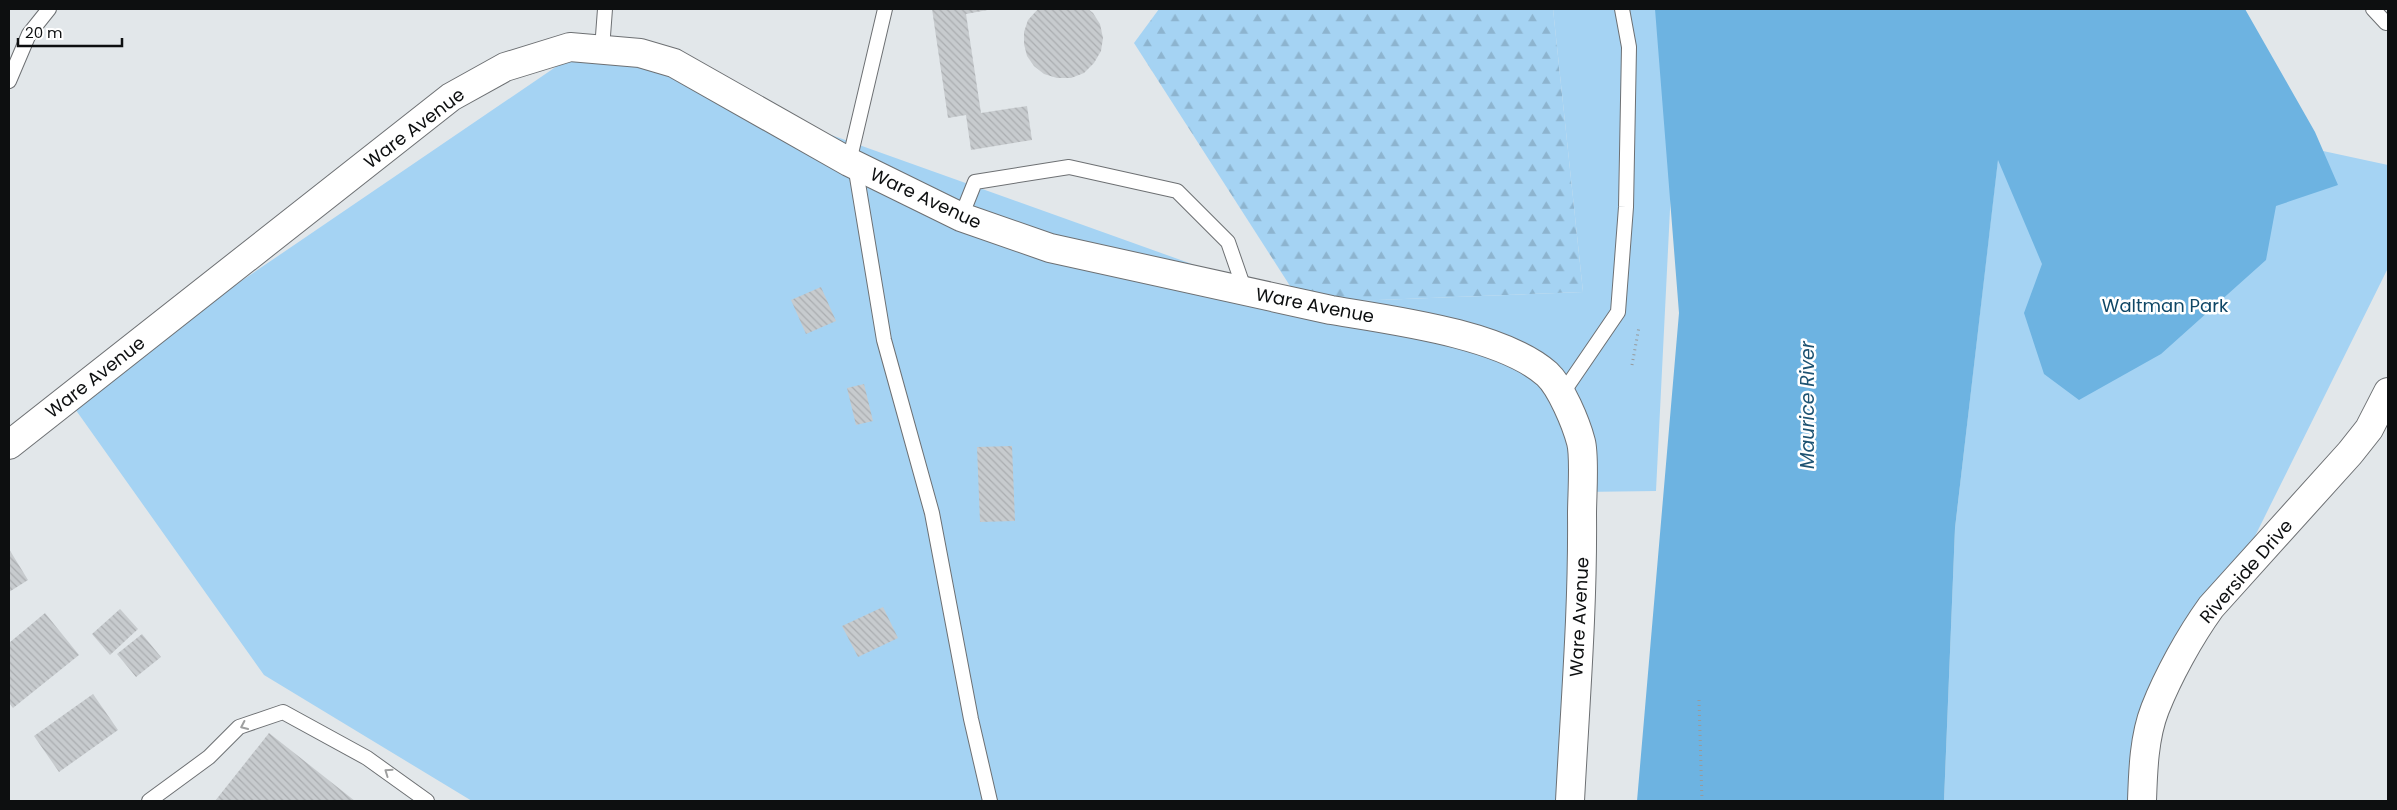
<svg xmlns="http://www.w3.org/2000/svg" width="2397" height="810" font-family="Poppins,sans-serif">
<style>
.forest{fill:url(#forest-firs)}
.park{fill:#a5d3f3}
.water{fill:#6db3e1}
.building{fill:url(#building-back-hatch)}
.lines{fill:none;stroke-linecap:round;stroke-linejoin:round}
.lane-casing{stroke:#6d7073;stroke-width:16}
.street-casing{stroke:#6d7073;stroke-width:30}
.path{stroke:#979b9d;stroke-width:3;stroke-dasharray:1 4;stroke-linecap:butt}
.lane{stroke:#fff;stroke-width:14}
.street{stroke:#fff;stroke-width:28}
.oneway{stroke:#9e9f9f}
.labels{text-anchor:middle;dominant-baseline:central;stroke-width:5;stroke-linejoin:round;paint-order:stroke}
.street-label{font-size:18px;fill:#0d0f10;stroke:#fff}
.park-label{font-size:18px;fill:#0f4766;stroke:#fff}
.water-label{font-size:19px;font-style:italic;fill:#1e5372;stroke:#fff}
</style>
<defs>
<pattern id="forest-firs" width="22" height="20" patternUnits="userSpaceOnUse" patternTransform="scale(1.25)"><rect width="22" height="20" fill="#a5d3f3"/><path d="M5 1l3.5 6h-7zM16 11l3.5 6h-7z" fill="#8db4cf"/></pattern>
<pattern id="building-back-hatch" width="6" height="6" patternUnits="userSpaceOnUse" patternTransform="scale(1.25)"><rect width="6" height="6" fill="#c7cbce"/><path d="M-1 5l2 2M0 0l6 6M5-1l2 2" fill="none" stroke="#aaadb0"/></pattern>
</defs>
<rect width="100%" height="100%" fill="#e2e7ea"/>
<!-- forest -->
<path class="forest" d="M1159,9H1553L1583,292L1301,303L1134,43Z"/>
<!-- park -->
<g class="park">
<path d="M1553,9H1680L1656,491L1581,492L1567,801H472L264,675L68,399L585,47L1301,303L1583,292Z"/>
<path d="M2139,111L2388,165V268L2144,760L2139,801H1944L1955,528L1998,158Z"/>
</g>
<!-- water -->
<path class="water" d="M1655,9H2245L2315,132L2338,185L2276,206L2266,260L2161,354L2079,400L2044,374L2024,313L2042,264L1998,160L1955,528L1944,801H1637L1679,313Z"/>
<!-- building -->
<g class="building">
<path d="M932,9H993L966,14L981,113L1027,106L1032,140L971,150L966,115L948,118Z"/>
<path d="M1038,9H1088L1093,13L1100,24L1103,38L1101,51L1094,63L1084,73L1071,78H1057L1044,74L1034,66L1027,56L1024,44V32L1028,20Z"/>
<path d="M821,287L836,321L806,334L791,300Z"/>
<path d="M864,384L873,421L856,425L847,388Z"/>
<path d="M1012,446L1015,521L980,522L977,447Z"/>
<path d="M9,549L28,580L9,592Z"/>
<path d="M883,607L898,638L858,657L842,626Z"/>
<path d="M120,609L138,629L110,655L92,634Z"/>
<path d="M45,613L79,655L13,708L9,703V643Z"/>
<path d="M142,634L161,657L136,677L117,654Z"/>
<path d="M93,694L118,730L59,772L34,736Z"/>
<path d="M269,733L355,801H215Z"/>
</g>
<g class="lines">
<defs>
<g id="lane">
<path d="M2373,9L2386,23"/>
<path d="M602,49L605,9"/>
<path d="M9,81L29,34L49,9"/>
<path d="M849,162L885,9"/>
<path d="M855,165L884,340L932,513L971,719L990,801"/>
<path d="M961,217L975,182L1069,167L1177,191L1228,242L1245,291"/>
<path d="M1562,394L1618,312L1626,207L1629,47L1622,9"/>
<path d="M149,801L209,757L239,727L283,712L367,758L427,801"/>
</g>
<g id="street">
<path d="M9,445L451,97L505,67L570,47L640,53L674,63L849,162L961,217L1050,248L1331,310C1391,320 1502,334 1547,374C1561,387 1576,423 1581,442C1585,457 1582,496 1582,514C1583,609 1575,706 1570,801"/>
<path d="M2142,801C2143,771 2144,737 2155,709C2168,676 2190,636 2211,607L2350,453L2369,429L2388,392"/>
</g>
</defs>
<!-- lane casing -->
<use href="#lane" class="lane-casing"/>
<!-- street casing -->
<use href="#street" class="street-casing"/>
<!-- path -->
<g class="path">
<path d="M1632,365L1639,327"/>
<path d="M1699,700L1702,801"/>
</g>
<!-- lane -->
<use href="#lane" class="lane"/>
<!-- street -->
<use href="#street" class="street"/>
</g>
<!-- one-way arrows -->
<defs><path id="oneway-chevron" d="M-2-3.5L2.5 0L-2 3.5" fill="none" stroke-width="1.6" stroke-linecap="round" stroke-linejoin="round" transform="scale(1.25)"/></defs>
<g class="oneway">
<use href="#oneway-chevron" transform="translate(244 726) rotate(155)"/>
<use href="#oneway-chevron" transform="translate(388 772) rotate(-145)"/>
</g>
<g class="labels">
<!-- street labels -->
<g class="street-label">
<text transform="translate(414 128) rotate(-37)">Ware Avenue</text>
<text transform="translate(926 198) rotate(25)">Ware Avenue</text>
<text transform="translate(1315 305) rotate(11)">Ware Avenue</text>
<text transform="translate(95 377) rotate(-38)">Ware Avenue</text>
<text transform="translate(2246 571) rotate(-49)">Riverside Drive</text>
<text transform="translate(1579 617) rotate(-87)">Ware Avenue</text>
</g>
<!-- park labels -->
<g class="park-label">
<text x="2165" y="305">Waltman Park</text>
</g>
<!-- water labels -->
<g class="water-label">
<text transform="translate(1807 405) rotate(-90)">Maurice River</text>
</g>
</g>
<!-- border -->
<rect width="2397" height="810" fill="none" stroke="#0d0f10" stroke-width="20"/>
<!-- scale -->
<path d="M18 38v8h104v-8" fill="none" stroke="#0d0f10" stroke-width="2.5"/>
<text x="25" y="38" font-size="15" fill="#0d0f10" stroke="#ffffff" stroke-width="4" paint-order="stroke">20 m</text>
</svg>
